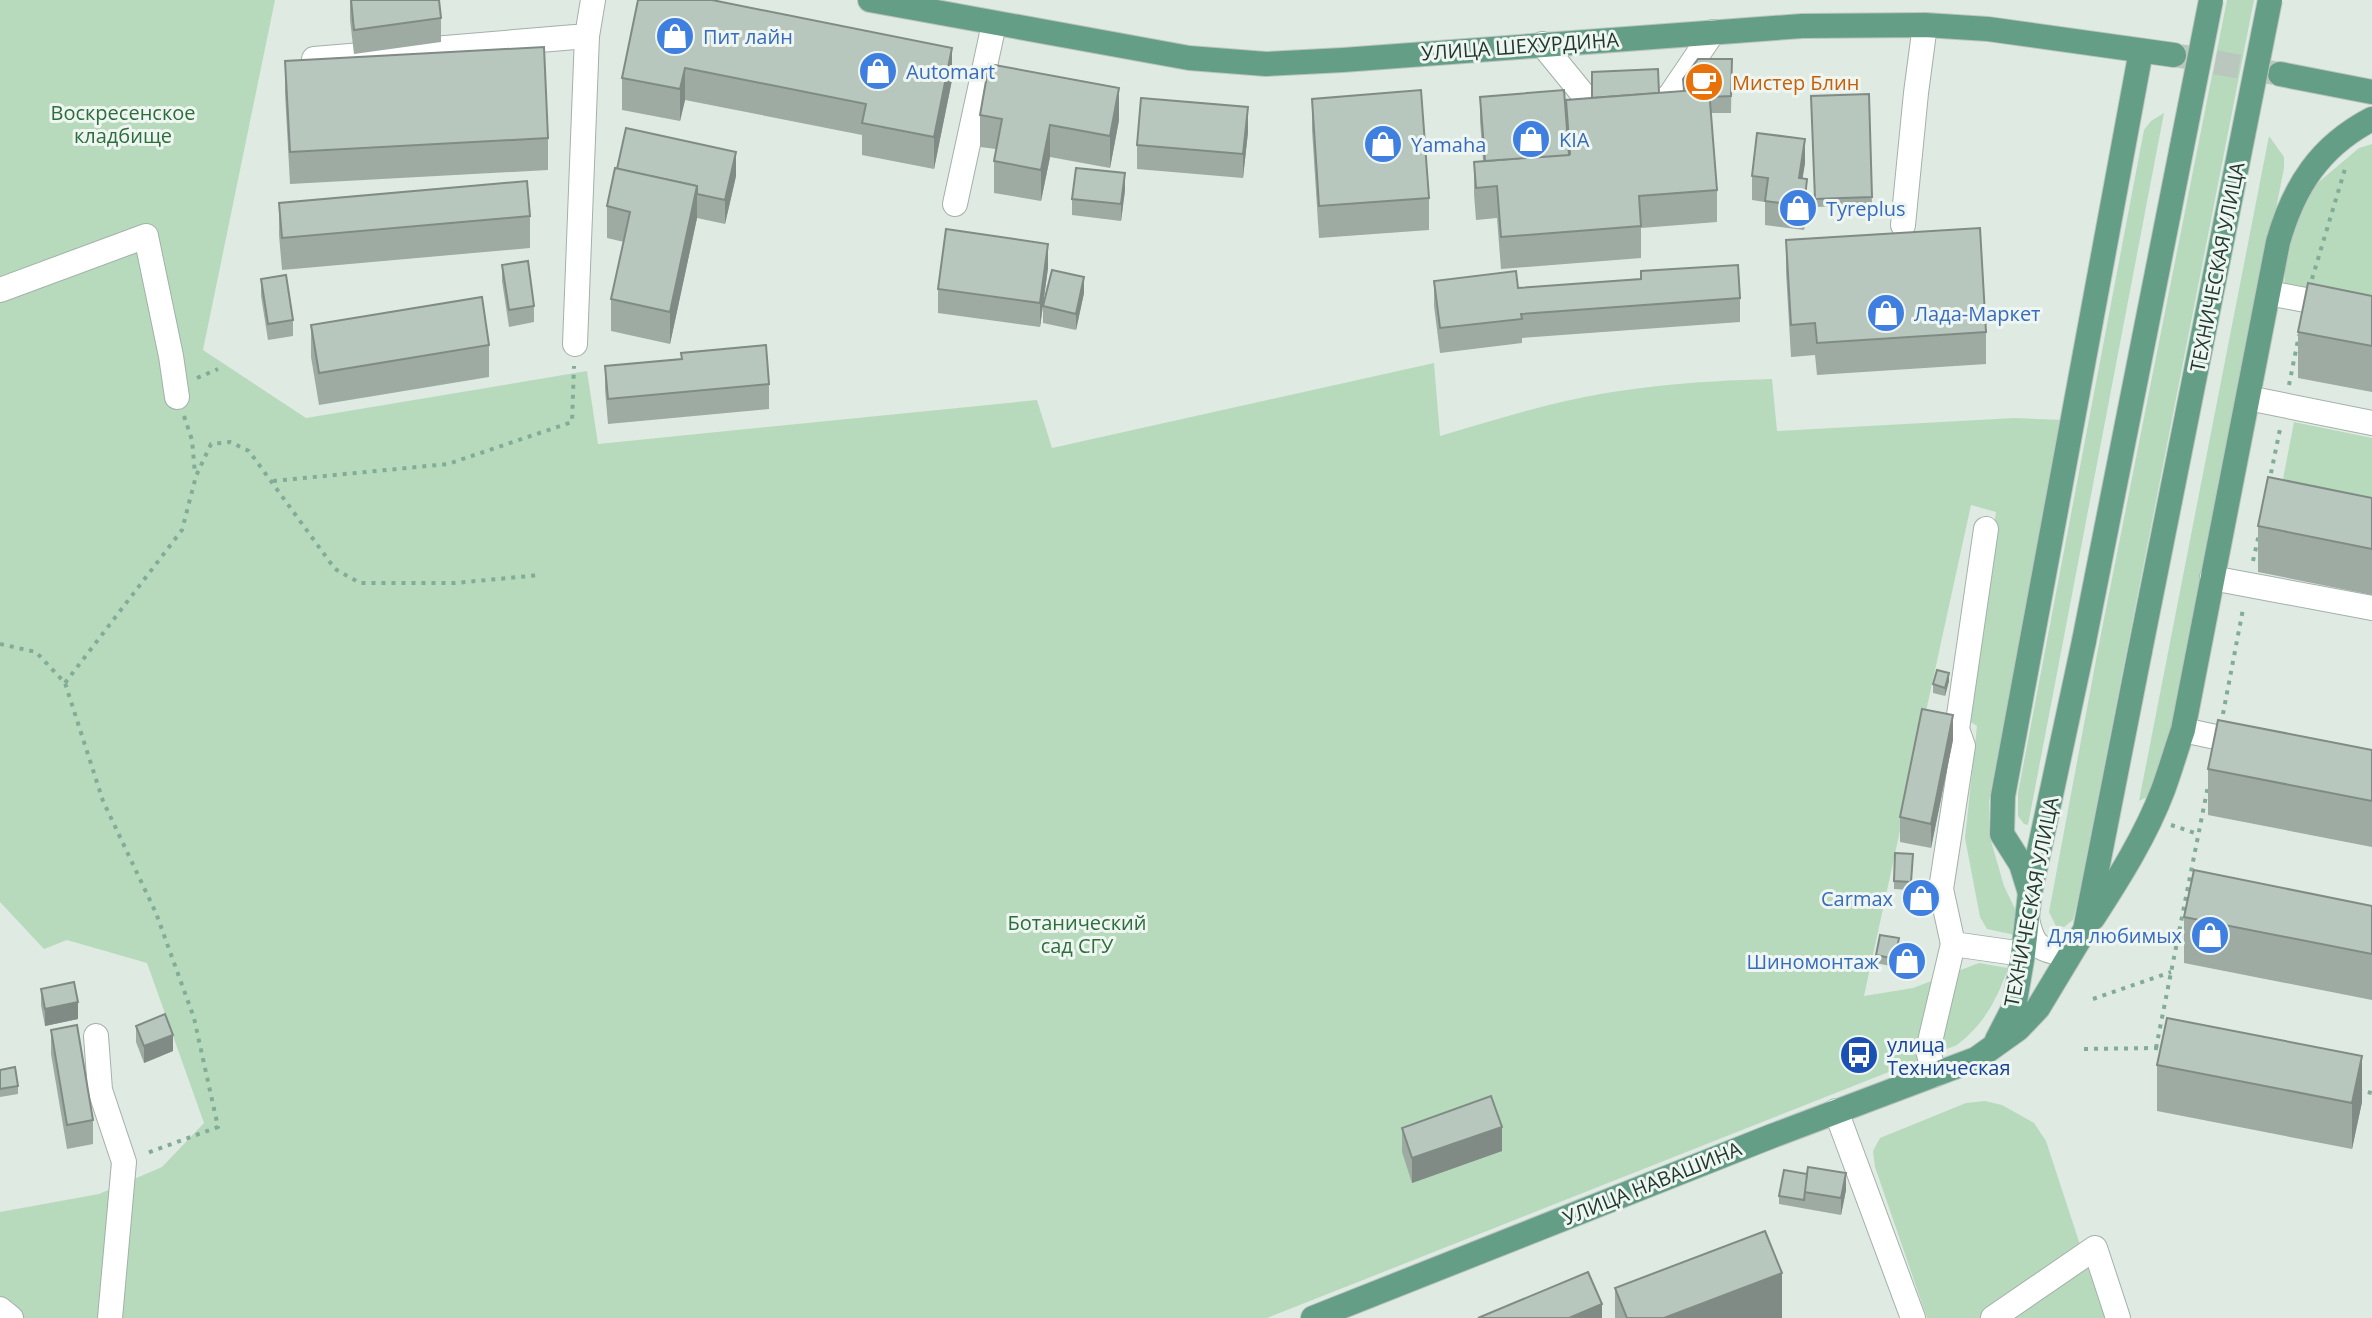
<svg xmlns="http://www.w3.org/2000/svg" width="2372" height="1318" font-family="'Open Sans',sans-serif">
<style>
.green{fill:#b8dabc}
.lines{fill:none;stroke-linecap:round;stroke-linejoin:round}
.major-tunnel{stroke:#b9c7bf;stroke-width:24;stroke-dasharray:24 12;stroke-linecap:butt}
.minor-casing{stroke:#a2b1a9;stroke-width:26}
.major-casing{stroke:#bcc4c1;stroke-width:26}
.path{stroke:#80ac98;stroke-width:4;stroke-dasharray:4 6;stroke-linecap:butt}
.minor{stroke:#fff;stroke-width:24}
.major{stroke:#649e86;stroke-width:24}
.major-bridge-casing{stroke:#bcc4c1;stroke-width:26;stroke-linecap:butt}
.major-bridge{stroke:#649e86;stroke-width:24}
.wall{fill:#9daba3}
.shaded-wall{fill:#808b85}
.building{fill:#b7c7be;stroke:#808b85;stroke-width:2}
.labels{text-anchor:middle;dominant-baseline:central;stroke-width:6;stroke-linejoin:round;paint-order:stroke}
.shop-label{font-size:20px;fill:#366cbe;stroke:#eff6f1;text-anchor:start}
.street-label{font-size:20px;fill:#20392f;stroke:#eff6f1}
.food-label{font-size:20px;fill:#c56008;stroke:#eff6f1;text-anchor:start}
.park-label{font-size:20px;fill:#2c6e3c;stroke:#eff6f1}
.transit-label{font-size:20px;fill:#164399;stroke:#eff6f1;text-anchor:start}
</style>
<rect width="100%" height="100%" fill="#dfeae3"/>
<!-- green -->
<g class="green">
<path d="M0,0H275L203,350L306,418L587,371L598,444L1037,400L1052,448L1434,363L1440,436C1474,426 1507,416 1541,407C1616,387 1695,381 1772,379L1777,431L2014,418L2062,420L1989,801V834L2004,886L2017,913L2015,935L1987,929L1980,917L1965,838L1977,726L1964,718L1996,512L1971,505L1864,996L1913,988L1979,963L2008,968C1997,1000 1984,1024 1957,1045L1267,1318H0V1212L99,1194L162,1167L204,1123L147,963L67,940L44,949L0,902Z"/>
<path d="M2227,0H2254L2078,900L2073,920L2064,927L2056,926L2049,912L2099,644Z"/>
<path d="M2164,113L2028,825L2024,824L2018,816V793L2144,130L2151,121Z"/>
<path d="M2269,136L2284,157V168L2175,727L2149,796L2139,801Z"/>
<path d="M2372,144V305L2284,289L2286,254L2294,219L2307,192L2359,148Z"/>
<path d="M2294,422L2372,438V519L2279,500Z"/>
<path d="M1985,1101L2002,1105L2034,1123L2046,1141L2089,1272L2107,1298L2114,1318H1927L1875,1167L1873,1151L1880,1138L1966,1103Z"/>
</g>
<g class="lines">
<!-- major-tunnel -->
<path class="major-tunnel" d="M2180,56L2274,73"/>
<defs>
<g id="minor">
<path d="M1542,44L1586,98L1667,100L1713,32"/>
<path d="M314,59L587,36L593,0"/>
<path d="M955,204L994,24"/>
<path d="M1903,225L1916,93L1925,25"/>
<path d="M0,290L146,236L171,356L177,397"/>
<path d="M2269,293L2372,313"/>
<path d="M575,344L587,36"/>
<path d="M2248,398L2372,423"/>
<path d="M1986,529L1957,729L1963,746L1941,889L1953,944L2023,954"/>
<path d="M2212,578L2372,608"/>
<path d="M2183,730L2244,743"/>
<path d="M2027,919C2032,942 2036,950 2061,953L2079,939"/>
<path d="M96,1036L100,1090L124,1162L110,1318"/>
<path d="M1934,1075L1928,1050L1953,944"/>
<path d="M1836,1111L1913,1318"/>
<path d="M0,1309L11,1318"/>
<path d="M1993,1318L2095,1248L2118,1318"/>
</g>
<g id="major">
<path d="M870,0L1189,58L1266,64L1343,60L1802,26L1925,25L1988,29L2174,55"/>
<path d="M2280,74L2372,92"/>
<path d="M2030,893L2021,864L2002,834L2003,796L2141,51"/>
<path d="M2093,918C2119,878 2146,835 2163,790C2170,771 2176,750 2183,730L2278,242C2294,186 2320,146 2372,119"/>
<path d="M1997,1040L2014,1007L2023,954L2030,893L2084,641"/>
<path d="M1313,1318L1772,1136L1976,1059L2018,1029L2038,1008L2085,930L2140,651"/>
</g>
</defs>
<!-- minor casing -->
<use href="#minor" class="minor-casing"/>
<!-- major casing -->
<use href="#major" class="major-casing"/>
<!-- path -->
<g class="path">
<path d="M2312,279L2345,169"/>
<path d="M197,378L218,369"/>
<path d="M2289,385L2299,335"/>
<path d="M184,416L192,440L195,474"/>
<path d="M273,481L448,464L572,422L574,366"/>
<path d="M2269,483L2280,429"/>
<path d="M2253,561L2259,534"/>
<path d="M0,644L36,652L65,683L103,801L156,913L194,1018L218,1127L147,1153"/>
<path d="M65,683L182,530L196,476L211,444L230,442L249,451L335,569L360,583H455L540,575"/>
<path d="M2223,714L2243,609"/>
<path d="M2171,825L2198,834"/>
<path d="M2093,999L2171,972"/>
<path d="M2156,1048L2208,786"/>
<path d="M2084,1049L2156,1048L2165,1050"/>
<path d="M2358,1090L2372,1093"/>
</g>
<!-- minor -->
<use href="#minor" class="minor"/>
<!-- major -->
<use href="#major" class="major"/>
<defs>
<g id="major-bridge">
<path d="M2084,641L2211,0"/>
<path d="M2140,651L2270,0"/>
</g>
</defs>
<!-- major-bridge casing -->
<use href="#major-bridge" class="major-bridge-casing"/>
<!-- major-bridge -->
<use href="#major-bridge" class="major-bridge"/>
</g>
<!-- wall -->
<g class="wall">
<path d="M350,0H439L441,18V42L354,54L350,20Z"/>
<path d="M638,0L952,80L934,169L862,155V135L685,100L680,121L622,110V78Z"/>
<path d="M1732,59L1731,113H1711L1717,190V222L1641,228V258L1501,269L1497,218L1476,220L1474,194V162L1483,161L1480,121V97L1566,109L1592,98L1683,91V79Z"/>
<path d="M285,61L548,138V170L290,184L285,93Z"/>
<path d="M1869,94L1872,205L1815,207L1811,96Z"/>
<path d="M1312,99L1429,198V230L1319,238L1312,130Z"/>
<path d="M980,115L1119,120L1110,168L1050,157L1041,201L994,193V161L996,149L980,147Z"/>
<path d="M1248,132L1243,178L1137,169V145Z"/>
<path d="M1805,163L1802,178L1807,203L1804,230L1765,225V202L1752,200V176Z"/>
<path d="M736,176L725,224L697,218L670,344L611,331V299L624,242L607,238V206Z"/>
<path d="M1125,190L1121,221L1072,215V199Z"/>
<path d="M279,203L530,216V248L282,270L279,235Z"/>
<path d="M1786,240L1986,332V364L1817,375L1815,355L1791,357L1786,272Z"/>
<path d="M502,265L534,306V322L509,327L502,281Z"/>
<path d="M1048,268L1040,327L938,313V289Z"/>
<path d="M261,279L293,320V336L268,340L261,296Z"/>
<path d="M1434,281L1518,288L1740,298V322L1522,338V343L1440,353L1434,306Z"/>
<path d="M1084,293L1076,330L1043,323V306Z"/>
<path d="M2372,296V392L2298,378V332Z"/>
<path d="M311,325L489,345V377L319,405L311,357Z"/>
<path d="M681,359L769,384V409L608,424L605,390V366Z"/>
<path d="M2372,498V595L2258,572V526Z"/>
<path d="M1949,681L1945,696L1933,693V684Z"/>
<path d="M1953,740L1931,848L1900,842V817Z"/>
<path d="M2372,750V847L2208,815V769Z"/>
<path d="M1913,854L1911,890L1894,889V881Z"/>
<path d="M2372,906V1000L2184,963V917Z"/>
<path d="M1899,947L1895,967L1876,963V955Z"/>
<path d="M41,989L78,1019L45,1026L41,1005Z"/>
<path d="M136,1026L173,1051L144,1063L136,1042Z"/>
<path d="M51,1030L93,1120V1144L67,1149L51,1054Z"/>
<path d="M2157,1065L2362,1102L2352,1149L2157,1111Z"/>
<path d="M0,1070L18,1086V1094L0,1097Z"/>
<path d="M1402,1128L1502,1151L1412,1183L1402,1152Z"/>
<path d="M1807,1174L1846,1190L1841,1215L1779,1204V1196Z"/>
<path d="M1615,1288L1782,1318H1615Z"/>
</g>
<!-- shaded-wall -->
<g class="shaded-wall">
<path d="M952,48V80L934,169V137Z"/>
<path d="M685,68V100L680,121V89Z"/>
<path d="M1119,88V120L1110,168V136Z"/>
<path d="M1248,107V132L1243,178V154Z"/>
<path d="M1050,125V157L1041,201V170Z"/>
<path d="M1805,139V163L1799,202V178Z"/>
<path d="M736,152V176L725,224V200Z"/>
<path d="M1125,173V190L1121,221V204Z"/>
<path d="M1807,179V203L1804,230V206Z"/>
<path d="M697,186V218L670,344V312Z"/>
<path d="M1048,244V268L1040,327V303Z"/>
<path d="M1084,277V293L1076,330V314Z"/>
<path d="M1949,673V681L1945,696V688Z"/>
<path d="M1953,715V740L1931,848V824Z"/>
<path d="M1899,938V947L1895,967V959Z"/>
<path d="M78,1002V1019L45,1026V1009Z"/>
<path d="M173,1035V1051L144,1063V1046Z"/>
<path d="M2362,1056V1102L2352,1149V1103Z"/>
<path d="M1502,1127V1151L1412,1183V1158Z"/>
<path d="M1846,1173V1190L1841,1215V1198Z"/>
<path d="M1782,1273V1318H1664Z"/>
<path d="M1602,1304V1318H1569Z"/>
</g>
<!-- building -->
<g class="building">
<path d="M351,0H439L441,18L354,30Z"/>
<path d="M638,0H712L952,48L934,137L862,123L866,104L685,68L680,89L622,78Z"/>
<path d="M544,47L548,138L290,152L285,61Z"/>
<path d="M1698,59H1732L1731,96L1710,97L1709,89L1684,91L1683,79Z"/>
<path d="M989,64L1119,88L1110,136L1050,125L1041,170L994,161L1002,119L980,115Z"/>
<path d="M1658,69L1659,93L1592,98V72Z"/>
<path d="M1709,89L1717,190L1639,196L1641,226L1501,237L1497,186L1476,188L1474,162L1570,154L1566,100Z"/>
<path d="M1421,90L1429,198L1319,206L1312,99Z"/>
<path d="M1564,90L1569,155L1485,161L1480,97Z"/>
<path d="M1869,94L1872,197L1815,199L1811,96Z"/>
<path d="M1141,98L1248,107L1243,154L1137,145Z"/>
<path d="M626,128L736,152L725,200L697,194V186L617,169Z"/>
<path d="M1757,133L1805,139L1799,178L1807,179L1804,206L1765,201L1768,178L1752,176Z"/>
<path d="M615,168L697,186L670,312L611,299L630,212L607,206Z"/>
<path d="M1076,168L1125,173L1121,204L1072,199Z"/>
<path d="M527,181L530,216L282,238L279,203Z"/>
<path d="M1980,228L1986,332L1817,343L1815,323L1791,325L1786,240Z"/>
<path d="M946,229L1048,244L1040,303L938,289Z"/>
<path d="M528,261L534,306L509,310L502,265Z"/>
<path d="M1738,265L1740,298L1521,314L1522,319L1440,328L1434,281L1516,271L1518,288L1641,279V271Z"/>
<path d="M1052,270L1084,277L1076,314L1043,306Z"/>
<path d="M286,275L293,320L268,324L261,279Z"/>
<path d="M2308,283L2372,296V346L2298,332Z"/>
<path d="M482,297L489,345L319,373L311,325Z"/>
<path d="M766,345L769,384L608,399L605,366L682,359L681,353Z"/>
<path d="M2268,477L2372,498V549L2258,526Z"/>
<path d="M1937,670L1949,673L1945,688L1933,684Z"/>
<path d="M1922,709L1953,715L1931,824L1900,817Z"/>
<path d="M2218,720L2372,750V801L2208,769Z"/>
<path d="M1895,853L1913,854L1911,882L1894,881Z"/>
<path d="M2194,870L2372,906V954L2184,917Z"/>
<path d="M1880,935L1899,938L1895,959L1876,955Z"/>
<path d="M74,982L78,1002L45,1009L41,989Z"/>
<path d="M165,1014L173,1035L144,1046L136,1026Z"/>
<path d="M2167,1018L2362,1056L2352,1103L2157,1065Z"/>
<path d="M77,1025L93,1120L67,1125L51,1030Z"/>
<path d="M15,1067L18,1086L0,1089V1070Z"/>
<path d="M1491,1096L1502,1127L1412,1158L1402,1128Z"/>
<path d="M1808,1167L1846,1173L1841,1198L1804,1192Z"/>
<path d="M1784,1170L1807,1174L1804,1200L1779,1196Z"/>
<path d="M1765,1231L1782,1273L1664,1318H1627L1615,1288Z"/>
<path d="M1588,1272L1602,1304L1569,1318H1478Z"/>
</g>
<!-- icons -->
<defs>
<symbol id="shop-disc" viewBox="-11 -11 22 22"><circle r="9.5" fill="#3f7fe0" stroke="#eff6f1"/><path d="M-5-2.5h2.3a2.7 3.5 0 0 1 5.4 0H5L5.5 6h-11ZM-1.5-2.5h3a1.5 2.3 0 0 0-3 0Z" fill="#fff"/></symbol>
<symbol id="cafe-disc" viewBox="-11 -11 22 22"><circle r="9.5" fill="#e8710a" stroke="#eff6f1"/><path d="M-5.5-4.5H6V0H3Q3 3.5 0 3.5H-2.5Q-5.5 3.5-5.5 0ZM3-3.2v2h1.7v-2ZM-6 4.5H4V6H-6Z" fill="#fff"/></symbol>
<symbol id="bus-disc" viewBox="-11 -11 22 22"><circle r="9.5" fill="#1a4fb4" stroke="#eff6f1"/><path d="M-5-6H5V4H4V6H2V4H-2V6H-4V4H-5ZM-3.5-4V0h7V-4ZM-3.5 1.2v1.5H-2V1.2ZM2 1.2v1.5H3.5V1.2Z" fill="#fff"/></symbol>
</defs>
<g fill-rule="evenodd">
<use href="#shop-disc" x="653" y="14" width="44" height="44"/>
<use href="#shop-disc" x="856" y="49" width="44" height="44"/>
<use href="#cafe-disc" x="1682" y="60" width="44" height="44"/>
<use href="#shop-disc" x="1509" y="117" width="44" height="44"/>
<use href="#shop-disc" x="1361" y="122" width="44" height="44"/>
<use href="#shop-disc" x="1776" y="186" width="44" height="44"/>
<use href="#shop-disc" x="1864" y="291" width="44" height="44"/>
<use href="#shop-disc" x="1899" y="876" width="44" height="44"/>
<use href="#shop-disc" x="2188" y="913" width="44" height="44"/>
<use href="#shop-disc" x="1885" y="939" width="44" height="44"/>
<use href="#bus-disc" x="1837" y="1033" width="44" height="44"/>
</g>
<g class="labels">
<!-- shop labels -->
<g class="shop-label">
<text x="703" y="36">Пит лайн</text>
<text x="906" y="71">Automart</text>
<text x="1559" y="139">KIA</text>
<text x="1411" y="144">Yamaha</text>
<text x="1826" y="208">Tyreplus</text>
<text x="1914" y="313">Лада-Маркет</text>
<text x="1893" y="898" text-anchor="end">Carmax</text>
<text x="2182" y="935" text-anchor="end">Для любимых</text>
<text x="1879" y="961" text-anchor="end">Шиномонтаж</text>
</g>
<!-- street labels -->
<g class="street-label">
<text transform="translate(1520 46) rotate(-4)">УЛИЦА ШЕХУРДИНА</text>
<text transform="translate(2217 267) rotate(-79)">ТЕХНИЧЕСКАЯ УЛИЦА</text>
<text transform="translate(2031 902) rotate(-79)">ТЕХНИЧЕСКАЯ УЛИЦА</text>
<text transform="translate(1652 1183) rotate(-22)">УЛИЦА НАВАШИНА</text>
</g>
<!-- food labels -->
<g class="food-label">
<text x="1732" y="82">Мистер Блин</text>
</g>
<!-- park labels -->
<g class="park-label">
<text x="123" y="112">Воскресенское<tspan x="123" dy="23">кладбище</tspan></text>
<text x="1077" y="922">Ботанический<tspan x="1077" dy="23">сад СГУ</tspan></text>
</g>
<!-- transit labels -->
<g class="transit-label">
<text x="1887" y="1044">улица<tspan x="1887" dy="23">Техническая</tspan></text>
</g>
</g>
</svg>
